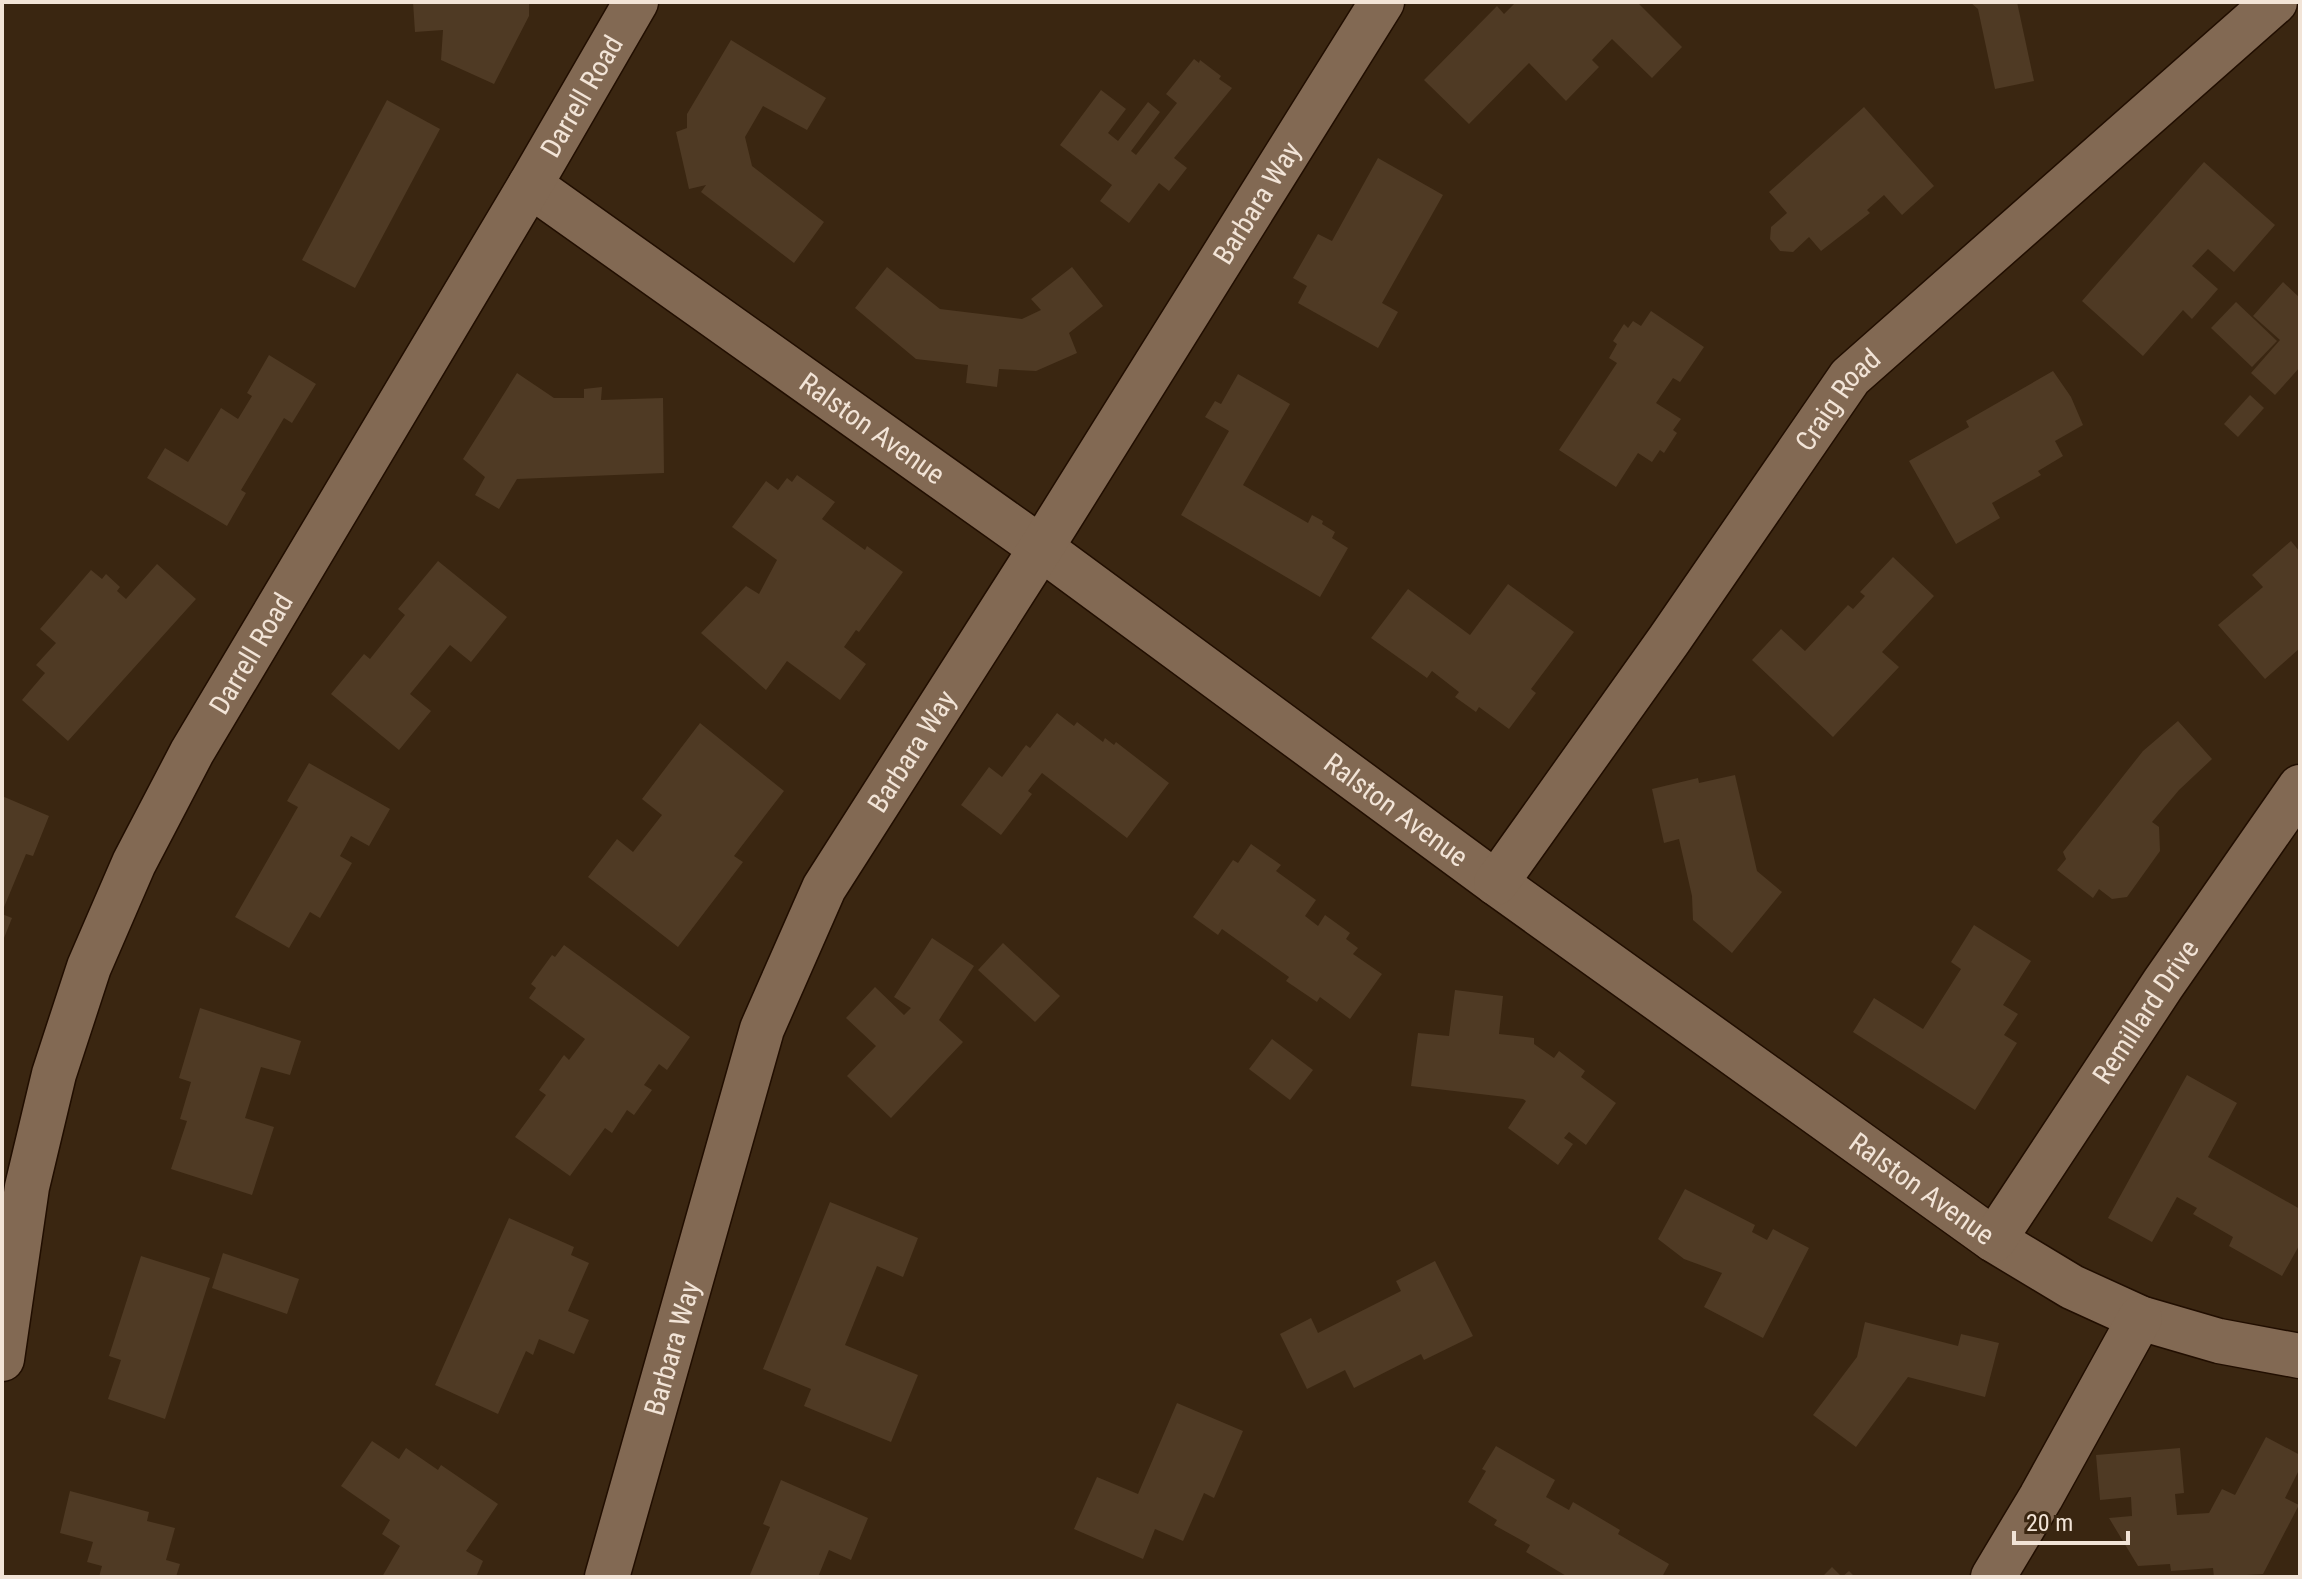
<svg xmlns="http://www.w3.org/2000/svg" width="2302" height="1579" font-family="'Roboto Condensed',sans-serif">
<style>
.building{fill:#4f3a24}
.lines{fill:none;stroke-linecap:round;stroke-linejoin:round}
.minor-casing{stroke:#210e00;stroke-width:47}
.minor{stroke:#826953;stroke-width:44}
.labels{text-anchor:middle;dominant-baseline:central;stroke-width:7;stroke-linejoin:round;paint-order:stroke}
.street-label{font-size:28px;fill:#f2e4d7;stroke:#3a2611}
</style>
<rect width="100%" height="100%" fill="#3a2611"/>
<!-- building -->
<g class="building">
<path d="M413,2H529V16L494,84L441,60L443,30L415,32Z"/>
<path d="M1516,2H1637L1682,47L1652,78L1612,39L1592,60L1599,67L1566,101L1529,63L1469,124L1424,80L1497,6L1504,14Z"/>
<path d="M1970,2H2017L2034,81L1995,89L1978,9Z"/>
<path d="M731,40L826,98L807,130L763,106L745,137L752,166L824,222L794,263L701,192L706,185L689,189L676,132L687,128V114Z"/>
<path d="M1194,59L1199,63L1200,60L1221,76L1219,79L1232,88L1174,158L1187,168L1169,191L1159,183L1129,223L1100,201L1112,185L1060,145L1101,90L1126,109L1108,133L1118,141L1148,102L1160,112L1131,151L1136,155L1177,103L1166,94Z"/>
<path d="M387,100L440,129L355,288L302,260Z"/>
<path d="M1864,107L1934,186L1902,215L1884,195L1867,210L1870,213L1821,251L1809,237L1793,252L1780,251L1770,239L1771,227L1787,213L1769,192Z"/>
<path d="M1378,158L1443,195L1382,303L1398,312L1378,348L1298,303L1307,286L1293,278L1318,234L1332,241Z"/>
<path d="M2204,162L2275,225L2234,272L2208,249L2192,266L2218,289L2192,319L2183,310L2143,356L2082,301Z"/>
<path d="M887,267L940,309L1022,319L1041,310L1031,299L1072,267L1103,306L1069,333L1077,353L1036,371L999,369L997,387L966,383L968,365L916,359L855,308Z"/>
<path d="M2283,282L2300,298V367L2275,395L2251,373L2280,340L2253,316Z"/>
<path d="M2236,302L2277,341L2252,367L2211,328Z"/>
<path d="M1651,311L1704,347L1680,382L1673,378L1656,403L1681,419L1673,430L1677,433L1664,453L1660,450L1652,462L1638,453L1616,487L1559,450L1617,363L1609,358L1617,344L1613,341L1624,324L1628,328L1633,321L1641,326Z"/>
<path d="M269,355L316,384L292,423L284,418L241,490L246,493L227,526L147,478L165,448L188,462L221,408L238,419L252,396L247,393Z"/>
<path d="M2053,371L2071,397L2083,425L2055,441L2063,456L2038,471L2041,475L1992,503L2000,518L1956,544L1909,461L1969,427L1966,421Z"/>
<path d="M517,373L554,398H584V389L602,387L601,400L663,398L664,473L517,479L499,509L475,495L485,477L463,459Z"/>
<path d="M1238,374L1290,404L1243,485L1308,523L1312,515L1323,521L1322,524L1335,532L1332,538L1348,548L1320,597L1181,515L1229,431L1205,417L1215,401L1221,404Z"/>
<path d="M2250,395L2264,408L2238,437L2224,424Z"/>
<path d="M797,475L835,502L822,519L865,550L867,546L903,572L859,632L856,630L844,647L866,664L840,700L787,661L766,690L701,633L746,586L759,594L777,560L732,527L766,481L778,490L787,478L792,482Z"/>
<path d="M2291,541L2300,552V648L2265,679L2218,625L2263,587L2252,575Z"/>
<path d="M1893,557L1934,596L1882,652L1899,667L1833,737L1752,660L1781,629L1805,651L1848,605L1853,609L1865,596L1860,592Z"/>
<path d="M438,561L507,617L471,662L450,645L410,694L431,711L399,750L331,694L364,654L370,659L405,615L398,609Z"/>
<path d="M157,564L196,599L68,741L22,700L45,673L36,665L56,643L40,629L91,570L102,579L106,574L120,587L117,591L126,599Z"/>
<path d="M1508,584L1574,632L1531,689L1536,693L1509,729L1479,707L1476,712L1455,697L1459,692L1432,671L1427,678L1371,638L1408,589L1470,635Z"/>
<path d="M1057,713L1074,726L1077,722L1103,742L1105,738L1114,745L1116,742L1169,783L1127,838L1042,773L1028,791L1032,794L1001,835L961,805L989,767L1002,777L1026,745L1030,748Z"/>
<path d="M2178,721L2212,759L2179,790L2152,822L2159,827L2160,851L2127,897L2112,899L2099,889L2093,898L2057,870L2066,859L2063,852L2143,751Z"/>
<path d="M700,723L784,791L734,856L743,862L678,947L588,877L617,839L633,852L662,815L642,799Z"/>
<path d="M309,763L390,809L369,846L351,836L340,856L352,863L320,918L310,912L289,948L235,917L298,807L287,801Z"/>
<path d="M1735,775L1757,871L1782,892L1732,953L1693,920L1692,896L1679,839L1664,843L1652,789L1698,778L1699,783Z"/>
<path d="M2,796L49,816L33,856L26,854L2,912Z"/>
<path d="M1251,844L1281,865L1276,871L1316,900L1305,916L1318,926L1325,915L1350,933L1346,939L1358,948L1353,954L1382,974L1350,1019L1320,997L1317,1002L1286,981L1289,977L1222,929L1218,935L1193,917L1233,860L1238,863Z"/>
<path d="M2,914L12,918L2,943Z"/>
<path d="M1974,925L2031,961L2003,1005L2018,1014L2004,1035L2017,1043L1975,1110L1853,1032L1874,998L1923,1029L1961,969L1951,962Z"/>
<path d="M932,938L974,966L939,1020L963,1042L891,1118L847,1076L876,1046L846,1018L875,987L904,1015L911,1008L894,997Z"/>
<path d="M1003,943L1060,996L1035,1022L978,970Z"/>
<path d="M564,945L690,1037L667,1070L659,1064L644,1085L652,1090L634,1115L627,1110L612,1133L605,1128L570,1176L515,1137L546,1095L539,1090L564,1055L569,1060L585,1039L529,998L536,988L531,984L552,955L555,957Z"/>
<path d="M1455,990L1503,996L1499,1034L1534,1038V1044L1554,1058L1559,1051L1585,1071L1581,1077L1616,1103L1586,1145L1569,1132L1564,1138L1573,1144L1558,1165L1508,1128L1526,1101L1523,1099L1411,1086L1418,1033L1449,1036Z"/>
<path d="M200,1008L301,1041L290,1075L261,1067L245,1118L274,1127L252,1195L171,1169L187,1121L180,1119L191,1082L179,1078Z"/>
<path d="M1272,1039L1313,1070L1290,1100L1249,1069Z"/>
<path d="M2187,1075L2237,1103L2208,1157L2300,1209V1244L2282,1276L2229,1246L2233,1237L2193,1214L2197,1208L2177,1197L2152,1242L2108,1218Z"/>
<path d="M1685,1189L1755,1225L1752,1232L1767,1240L1773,1229L1809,1248L1763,1338L1704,1307L1722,1273L1684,1259L1658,1239Z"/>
<path d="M830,1202L918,1238L903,1277L877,1266L845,1345L918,1375L891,1442L804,1406L811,1389L763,1369Z"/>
<path d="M509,1218L574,1247L571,1255L589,1263L568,1311L589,1320L574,1354L539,1339L533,1355L526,1351L498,1414L435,1385Z"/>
<path d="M223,1253L299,1279L287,1314L212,1288Z"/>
<path d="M141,1256L210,1278L165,1419L108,1399L121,1360L109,1356Z"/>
<path d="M1435,1261L1473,1336L1424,1360L1421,1354L1354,1388L1345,1370L1307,1389L1280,1334L1311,1318L1318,1333L1401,1291L1396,1281Z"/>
<path d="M1865,1322L1958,1346L1961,1334L1999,1343L1985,1397L1908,1377L1856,1447L1813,1415L1857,1357Z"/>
<path d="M1177,1403L1243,1431L1214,1498L1204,1493L1183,1541L1155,1529L1143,1559L1074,1529L1097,1477L1138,1494Z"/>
<path d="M2266,1437L2300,1455V1468L2285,1498L2299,1505L2263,1574L2214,1577L2213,1568L2171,1571L2170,1564L2138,1566L2109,1518L2132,1516L2131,1497L2100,1500L2096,1455L2180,1448L2184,1493L2175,1494L2177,1515L2209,1513L2222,1489L2235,1495Z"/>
<path d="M372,1441L399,1459L406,1448L438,1470L441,1465L498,1504L466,1551L483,1561L476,1577H382L400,1546L382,1534L390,1520L341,1486Z"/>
<path d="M1496,1446L1555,1480L1546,1497L1569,1510L1573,1502L1620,1530L1618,1534L1669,1564L1662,1577H1568L1526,1552L1530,1545L1494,1525L1497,1520L1468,1502L1486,1471L1482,1469Z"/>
<path d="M781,1480L868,1518L851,1560L829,1550L818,1577H749L770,1527L763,1524Z"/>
<path d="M70,1491L149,1512L147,1521L175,1528L166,1560L180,1564L176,1577H99L102,1566L87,1562L93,1542L60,1533Z"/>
<path d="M1832,1567L1842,1577L1849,1571L1855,1577H1822Z"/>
</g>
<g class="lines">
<defs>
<g id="minor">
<path id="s1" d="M530,185L1041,548L1496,883L1994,1240L2072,1287L2140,1318L2219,1341L2300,1356"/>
<path id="s2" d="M1496,883L1669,640L1850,377L2275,2"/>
<path id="s3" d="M1994,1240L2163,984L2300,787"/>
<path id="s4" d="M2,1359L27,1187L54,1074L89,967L134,863L192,752L530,185L636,2"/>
<path id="s5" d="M607,1577L762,1029L824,888L1041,548L1382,2"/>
<path d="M1993,1577L2041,1497L2140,1318"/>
</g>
</defs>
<!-- minor casing -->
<use href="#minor" class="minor-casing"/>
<!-- minor -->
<use href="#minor" class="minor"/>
</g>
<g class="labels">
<!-- street labels -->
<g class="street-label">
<text stroke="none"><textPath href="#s4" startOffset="1404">Darrell Road</textPath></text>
<text stroke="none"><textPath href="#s5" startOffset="1534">Barbara Way</textPath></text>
<text stroke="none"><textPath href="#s2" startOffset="592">Craig Road</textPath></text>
<text stroke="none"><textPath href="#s1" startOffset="420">Ralston Avenue</textPath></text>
<text stroke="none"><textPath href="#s4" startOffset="756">Darrell Road</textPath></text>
<text stroke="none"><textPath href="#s5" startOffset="886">Barbara Way</textPath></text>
<text stroke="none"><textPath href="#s1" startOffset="1068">Ralston Avenue</textPath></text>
<text stroke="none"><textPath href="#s3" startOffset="274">Remillard Drive</textPath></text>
<text stroke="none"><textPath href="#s1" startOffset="1716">Ralston Avenue</textPath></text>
<text stroke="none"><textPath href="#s5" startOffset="238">Barbara Way</textPath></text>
</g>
</g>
<!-- border -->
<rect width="2302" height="1579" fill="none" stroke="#f2e4d7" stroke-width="8"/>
<!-- scale -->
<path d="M2014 1531v12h114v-12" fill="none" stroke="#f2e4d7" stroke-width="4"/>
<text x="2026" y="1531" font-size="24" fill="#f2e4d7" stroke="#3a2611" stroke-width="6" paint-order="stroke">20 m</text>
</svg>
